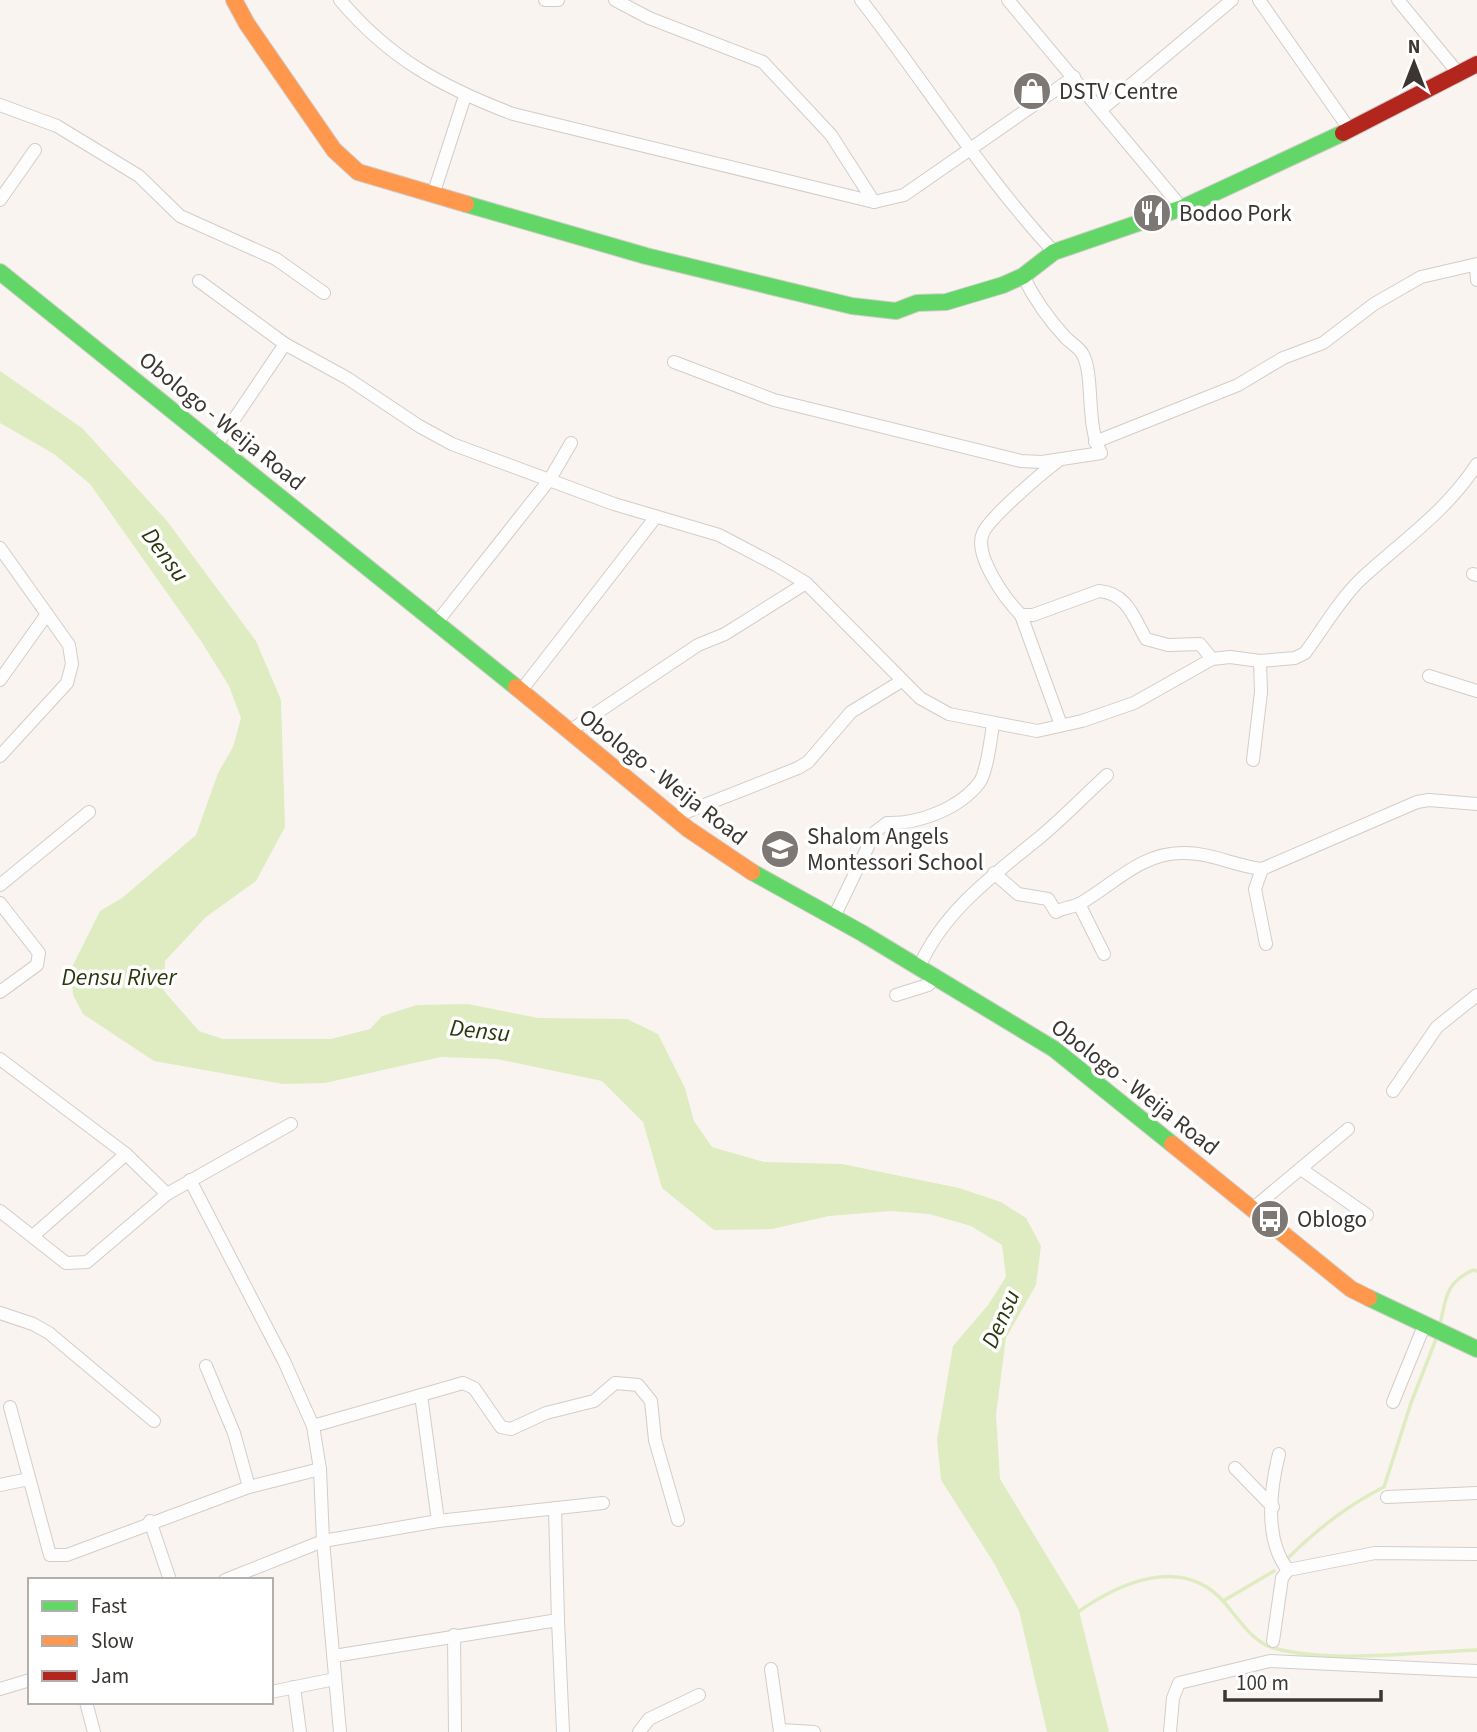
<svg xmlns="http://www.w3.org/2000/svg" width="1477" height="1732" font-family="'Source Sans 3',sans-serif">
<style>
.water{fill:#dfecc1}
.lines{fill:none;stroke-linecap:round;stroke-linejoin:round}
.stream{stroke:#dfecc1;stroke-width:3.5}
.street-casing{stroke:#d2cdca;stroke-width:14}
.fast-casing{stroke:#d2cdca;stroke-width:18}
.slow-casing{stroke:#d2cdca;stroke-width:18}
.jam-casing{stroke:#d2cdca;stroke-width:18}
.street{stroke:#fefdfd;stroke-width:12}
.fast{stroke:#63d668;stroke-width:16}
.slow{stroke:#ff974d;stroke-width:16}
.jam{stroke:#b3261e;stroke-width:16}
.labels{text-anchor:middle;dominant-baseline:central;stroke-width:7;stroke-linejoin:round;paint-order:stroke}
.poi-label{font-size:23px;fill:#3b3632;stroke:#fff;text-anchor:start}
.street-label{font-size:23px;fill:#3b3632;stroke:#fff}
.water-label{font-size:24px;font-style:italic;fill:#2b370c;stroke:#fff}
</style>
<rect width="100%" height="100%" fill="#faf4f0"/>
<!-- water -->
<path class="water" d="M0,371L82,428L167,521L256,641L281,700L285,827L256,881L206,917L165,961L164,991L199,1031L223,1039H331L370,1029L382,1016L417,1005L468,1004L538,1018L627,1019L658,1034L685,1088L694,1121L712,1147L764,1162L842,1164L959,1188L1001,1202L1026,1218L1041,1246L1036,1285L1006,1338L996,1415L1000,1479L1078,1607L1109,1732H1047L1019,1611L994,1563L941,1480L937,1440L953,1346L988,1305L1006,1277L1002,1245L971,1226L929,1214L891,1211L829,1216L772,1229L714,1230L662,1188L643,1122L602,1081L497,1059L441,1057L325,1083L283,1084L154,1061L83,1014L73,995L71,969L100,911L122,898L196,835L218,773L233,747L241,718L229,686L201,641L90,484L54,454L0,423Z"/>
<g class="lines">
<!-- stream -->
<g class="stream">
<path d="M1440,1325C1446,1298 1445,1283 1473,1270L1477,1271"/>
<path d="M1288,1558C1317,1529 1348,1505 1384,1487L1411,1403L1436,1339"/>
<path d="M1223,1601L1274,1571"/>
<path d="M1075,1614C1118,1583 1182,1554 1224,1602C1237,1617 1253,1643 1274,1648C1330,1664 1418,1652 1477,1650"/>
</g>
<defs>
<g id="street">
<path d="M340,0C390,59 442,87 513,114L874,202L904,195L1074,77"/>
<path d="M545,0H558"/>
<path d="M615,0L649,18L763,62L831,135L874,202"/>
<path d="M861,0C926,84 982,174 1054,252"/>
<path d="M1008,0L1182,208"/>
<path d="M1259,0L1350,130"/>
<path d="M1398,0L1459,74"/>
<path d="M0,105L57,126L139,176L180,216L276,259L324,293"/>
<path d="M1102,109L1232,0"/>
<path d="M433,195L465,96"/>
<path d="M0,200L35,150"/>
<path d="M1476,265L1477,280"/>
<path d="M199,281L285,344L216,446"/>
<path d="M285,344L347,378L419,426L452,444L614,504L719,535L776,565L806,583L920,698L949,714L1037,731L1082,721L1134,703L1212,659L1230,657L1260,661L1295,658L1305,653C1323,629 1340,599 1361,579C1402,541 1446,512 1477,464"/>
<path d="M674,362L774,400L1021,461L1042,462L1101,453C1085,425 1095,374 1082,353C1078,347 1071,343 1066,338C1049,320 1034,298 1023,276"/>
<path d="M1095,442L1238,385L1283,358L1323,343L1374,304L1421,277L1477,264"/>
<path d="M1058,461C1042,473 990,517 983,533C973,555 1006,600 1021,615H1033L1099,591C1127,593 1134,618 1146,639L1168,645L1200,644L1212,659"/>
<path d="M0,548L69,645L72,664L67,683L0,756"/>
<path d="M1473,574L1477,575"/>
<path d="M1021,615L1061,725"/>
<path d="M437,622L550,479L571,443"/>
<path d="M1429,676L1477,691"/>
<path d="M0,680L47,614"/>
<path d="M520,692L655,518"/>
<path d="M568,732L698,645L725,634L806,583"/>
<path d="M1253,760L1261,692L1260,661"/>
<path d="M674,817L798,768L808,762L851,712L900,682"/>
<path d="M1262,869L1255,889L1266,944"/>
<path d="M994,873L1018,894L1048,899L1056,912C1064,907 1072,908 1081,903C1114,884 1141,853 1182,853C1209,852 1235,866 1262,869L1417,802L1429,800L1477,804"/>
<path d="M0,885L89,812"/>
<path d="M0,903L39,953L37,965L0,992"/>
<path d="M1079,904L1104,954"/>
<path d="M834,917L875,832L887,823C918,824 959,809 979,783C987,773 991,737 993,724"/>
<path d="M919,967C944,911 992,876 1039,838C1063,818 1084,796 1107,775"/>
<path d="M896,995L928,985L936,978"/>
<path d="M0,1059L126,1154L167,1194"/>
<path d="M1393,1091L1437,1027L1477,995"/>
<path d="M1301,1169L1367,1215"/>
<path d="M190,1180L284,1361L313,1426L320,1469L323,1541L340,1732"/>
<path d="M1251,1210L1348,1129"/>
<path d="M0,1211L66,1263L87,1262L167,1194L291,1124"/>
<path d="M34,1235L126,1154"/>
<path d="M0,1313L33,1324L49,1333L154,1421"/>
<path d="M206,1366L234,1433L249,1487"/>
<path d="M421,1395L438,1521"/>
<path d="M1393,1402L1424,1326"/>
<path d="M10,1407L50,1555H67L249,1487L320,1469"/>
<path d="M313,1426L463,1383L474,1388L501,1427L511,1429L546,1413L594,1401L615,1383L638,1385L651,1401L655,1440L678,1520"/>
<path d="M1279,1454C1270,1490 1264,1540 1288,1570"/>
<path d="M1235,1468L1273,1507"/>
<path d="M0,1485L29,1479"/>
<path d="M1387,1497L1477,1493"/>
<path d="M555,1508L558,1620"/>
<path d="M150,1521L170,1580"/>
<path d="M225,1580L323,1541L438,1521L603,1503"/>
<path d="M454,1635L455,1732"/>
<path d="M1273,1641L1282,1578L1288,1570L1375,1553L1477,1554"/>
<path d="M334,1656L558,1620L563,1732"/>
<path d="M771,1669L780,1732"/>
<path d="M294,1687L300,1732"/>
<path d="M0,1689L30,1680"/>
<path d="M271,1692L335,1679"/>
<path d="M86,1702L94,1732"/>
<path d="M780,1730L814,1732"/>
<path d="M639,1732L649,1719L699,1695"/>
<path d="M1170,1732L1173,1698L1179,1683L1270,1661L1477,1671"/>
</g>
<g id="fast">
<path d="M466,204L646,256L852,306L896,311L917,303L946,302L1003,285L1023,276L1054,252L1182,208L1343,133"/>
<path d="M0,272L516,687"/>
<path d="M752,872L862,933L1054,1049L1172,1144"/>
<path d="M1369,1298L1477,1349"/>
</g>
<g id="slow">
<path d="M234,0L247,24L334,150L358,172L466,204"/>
<path d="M516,687L688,829L752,872"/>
<path d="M1172,1144L1351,1289L1369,1298"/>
</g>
<path id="jam" d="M1343,133L1477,64"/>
</defs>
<!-- street casing -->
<use href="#street" class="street-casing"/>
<!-- fast casing -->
<use href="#fast" class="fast-casing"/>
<!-- slow casing -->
<use href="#slow" class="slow-casing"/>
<!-- jam casing -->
<use href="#jam" class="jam-casing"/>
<!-- street -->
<use href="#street" class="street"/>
<!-- fast -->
<use href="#fast" class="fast"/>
<!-- slow -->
<use href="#slow" class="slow"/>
<!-- jam -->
<use href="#jam" class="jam"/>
</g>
<!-- icons -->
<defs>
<symbol id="shop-disc" viewBox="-11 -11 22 22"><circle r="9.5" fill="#7e7874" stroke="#fff"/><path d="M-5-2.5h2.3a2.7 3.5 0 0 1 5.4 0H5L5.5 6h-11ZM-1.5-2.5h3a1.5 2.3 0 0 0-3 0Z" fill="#fff"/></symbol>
<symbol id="restaurant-disc" viewBox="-11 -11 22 22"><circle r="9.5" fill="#7e7874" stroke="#fff"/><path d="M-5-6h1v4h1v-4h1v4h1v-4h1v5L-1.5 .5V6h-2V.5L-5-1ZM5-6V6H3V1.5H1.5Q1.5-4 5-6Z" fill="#fff"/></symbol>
<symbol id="school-disc" viewBox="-11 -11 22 22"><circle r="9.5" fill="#7e7874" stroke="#fff"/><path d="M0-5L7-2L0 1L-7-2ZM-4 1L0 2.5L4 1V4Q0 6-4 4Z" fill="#fff"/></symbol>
<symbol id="bus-disc" viewBox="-11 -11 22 22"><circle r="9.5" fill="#7e7874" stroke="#fff"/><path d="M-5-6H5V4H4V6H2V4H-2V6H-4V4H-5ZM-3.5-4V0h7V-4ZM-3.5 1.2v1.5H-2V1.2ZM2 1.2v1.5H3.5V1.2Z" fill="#fff"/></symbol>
</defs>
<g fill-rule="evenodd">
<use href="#shop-disc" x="1010" y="69" width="44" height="44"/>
<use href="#restaurant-disc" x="1130" y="191" width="44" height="44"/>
<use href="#school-disc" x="758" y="827" width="44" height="44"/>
<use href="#bus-disc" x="1248" y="1197" width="44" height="44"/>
</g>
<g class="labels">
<!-- poi labels -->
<g class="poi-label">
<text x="1059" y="91">DSTV Centre</text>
<text x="1179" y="213">Bodoo Pork</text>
<text x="807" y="836">Shalom Angels<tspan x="807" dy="26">Montessori School</tspan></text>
<text x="1297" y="1219">Oblogo</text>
</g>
<!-- street labels -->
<g class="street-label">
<text transform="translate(222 421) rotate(39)">Obologo - Weija Road</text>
<text transform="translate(663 777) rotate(38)">Obologo - Weija Road</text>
<text transform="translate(1135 1087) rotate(38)">Obologo - Weija Road</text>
</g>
<!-- water labels -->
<g class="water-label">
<text transform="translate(165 555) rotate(53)">Densu</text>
<text x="119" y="977">Densu River</text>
<text transform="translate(480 1031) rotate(6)">Densu</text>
<text transform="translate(1001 1319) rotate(-66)">Densu</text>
</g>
</g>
<!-- legend -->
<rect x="28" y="1578" width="245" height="126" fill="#ffffff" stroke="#b1afad" stroke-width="2"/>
<rect x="42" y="1601" width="35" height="10" fill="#63d668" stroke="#b1afad" stroke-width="2"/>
<text x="91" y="1613" font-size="21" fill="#3b3632">Fast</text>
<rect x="42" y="1636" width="35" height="10" fill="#ff974d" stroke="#b1afad" stroke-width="2"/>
<text x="91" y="1648" font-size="21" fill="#3b3632">Slow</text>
<rect x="42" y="1671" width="35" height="10" fill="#b3261e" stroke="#b1afad" stroke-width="2"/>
<text x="91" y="1683" font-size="21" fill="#3b3632">Jam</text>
<!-- north arrow -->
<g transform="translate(1414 63)" stroke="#ffffff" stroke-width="5" paint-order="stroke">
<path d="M0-5L12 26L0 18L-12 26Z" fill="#3b3632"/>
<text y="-10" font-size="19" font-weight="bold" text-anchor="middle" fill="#3b3632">N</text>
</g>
<!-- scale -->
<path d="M1225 1690v10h156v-10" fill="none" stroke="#3b3632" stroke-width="3.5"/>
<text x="1236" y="1690" font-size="21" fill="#3b3632" stroke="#ffffff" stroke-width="5" paint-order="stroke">100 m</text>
</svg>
